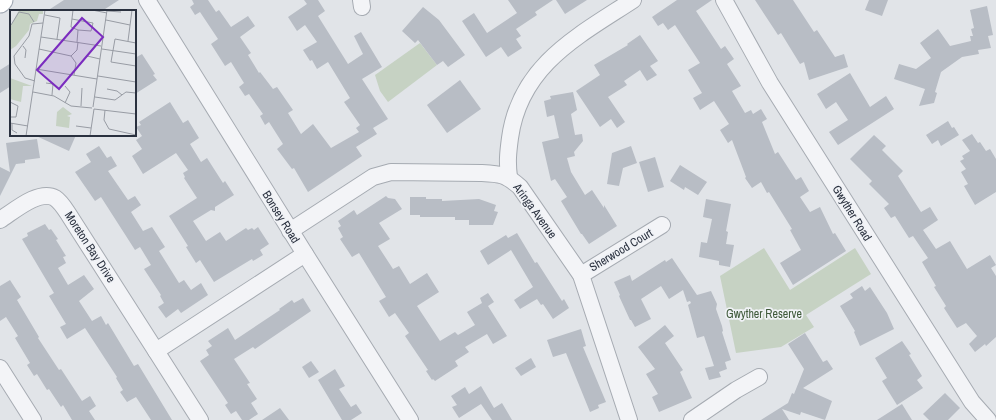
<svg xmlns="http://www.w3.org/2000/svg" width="996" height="420" font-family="'Archivo Narrow',sans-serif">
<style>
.green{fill:#c6d2c3}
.building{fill:#b8bdc5}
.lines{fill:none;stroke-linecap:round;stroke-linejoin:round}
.minor-casing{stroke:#a6abb2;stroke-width:18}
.major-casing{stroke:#a1a8b3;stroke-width:23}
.minor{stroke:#f3f4f7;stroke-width:16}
.major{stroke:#fff;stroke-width:21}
.labels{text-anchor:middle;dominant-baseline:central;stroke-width:3.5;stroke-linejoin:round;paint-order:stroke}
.street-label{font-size:12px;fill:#2a313f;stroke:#f0f2f6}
.park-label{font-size:12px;fill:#3e5939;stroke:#f0f2f6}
.inset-road{fill:none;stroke:#989ca4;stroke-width:1}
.view{fill:#7b2cbf;fill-opacity:0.15;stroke:#7b2cbf;stroke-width:2}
.inset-edge{fill:none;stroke:#2a313f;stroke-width:2}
</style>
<rect width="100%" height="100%" fill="#e1e4e8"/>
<!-- green -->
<g class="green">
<path d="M420,43L437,65L388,102L380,91L375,75Z"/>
<path d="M764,248L790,290L855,248L871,274L806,315L814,327L781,347L736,353L720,276Z"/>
</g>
<!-- building -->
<g class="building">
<path d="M64,0H119L102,11H47Z"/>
<path d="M192,0H208L216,12L219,10L231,27L248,16L255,26L240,37L251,53L248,55L259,73L260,72L273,89L277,87L286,100L293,110L288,113L301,134L313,124L331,148L359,132L356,128L360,125L344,102L350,98L328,62L317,69L312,60L310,61L303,50L317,42L305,25L297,31L288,17L307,4L304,0H318L325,11L318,16L348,64L363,54L354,36L361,32L382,67L362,79L388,119L373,128L377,134L356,147L362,156L308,192L294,168L292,169L277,149L283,144L269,122L265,125L260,116L263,114L249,94L245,96L239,87L244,83L231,62L225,66L211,44L218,39L200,12L195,15L190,7L194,4Z"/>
<path d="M508,0H553L535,12L537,15L516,29L521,36L516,39L522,48L508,57L501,47L486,57L462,21L474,13L487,33L517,13Z"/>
<path d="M556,0H587L565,14Z"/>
<path d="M677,0H712L696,11L721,49L725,46L734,59L727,64L741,86L732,91L745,113L751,110L753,114L761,109L767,119L762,122L775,154L778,152L796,180L801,177L809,191L800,197L810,212L820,207L833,234L835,233L846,251L793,285L780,263L801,250L790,230L792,229L769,192L767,193L761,182L752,188L745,178L746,177L732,140L728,143L720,130L729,124L714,101L700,110L693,98L702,93L688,70L700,63L675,25L668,30L663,23L658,26L652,17Z"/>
<path d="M755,0H793L814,32L817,30L835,57L844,54L848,67L809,80L804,62L800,64L781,33L778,35Z"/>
<path d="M869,0H888L882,16L865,10Z"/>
<path d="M987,6L993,35L988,36L991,48L978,50L979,54L962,57L941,72L935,92L937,93L934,103L919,106L925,89L894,79L899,64L916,69L931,58L920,43L938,29L950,46L971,41L970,36H973L971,29L974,28L970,10Z"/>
<path d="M423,7L439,20L465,55L448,67L443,61L437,65L418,40L415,43L402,31Z"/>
<path d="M640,35L658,61L650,66L657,75L647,81L640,70L624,81L627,85L608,97L625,122L617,128L611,119L600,127L576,91L600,75L594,65L628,45L627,44Z"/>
<path d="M142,54L155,74L153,75L157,80L135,94V58Z"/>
<path d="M11,63V86L0,93V70Z"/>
<path d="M850,73L870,107L886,96L894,109L838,145L829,132L848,120L836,102L826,109L817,94Z"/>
<path d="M460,80L481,109L447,133L427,105Z"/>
<path d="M573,92L577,110L571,114L575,135L582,134L583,141L574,152L575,156L567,158L571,172L585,195L592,190L604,208V205L617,226L589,244L582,234H581L561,201L567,197L555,179L551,181L542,142L559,138L554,115L547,117L544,101L551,99L550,96Z"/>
<path d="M170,102L183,123L188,120L199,138L190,144L201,162L207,158L223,183L225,181L234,195L215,207V211L211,210L193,221L199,230L206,241L220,232L226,241L246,228L248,230L252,228L254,230L258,227L269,244L260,250L263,255L253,261L252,259L214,282L200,260L196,263L186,247L188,246L169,216L197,198L184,178L185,177L183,173L188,170L176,153L143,174L132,156L142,149L136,140L142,136L136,127L141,125L139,122Z"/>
<path d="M948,121L952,128L954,127L959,135L941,146L938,140L932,144L926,135Z"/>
<path d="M972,134L978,143L980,142L986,151L990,149L996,159V192L975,205L964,186L968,184L961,172L966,169L960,161L964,159L962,156L970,151L962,140Z"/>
<path d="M34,135H76L69,151Z"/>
<path d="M874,135L886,146L882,150L903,171L898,176L921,212L930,207L938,220L923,230L936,249L950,241L967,269L990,255L996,265L991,268L996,276V337L986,346L985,344L975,352L969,344L977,336L966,323L957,328L944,308L946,306L934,287L936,286L922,262L928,258L913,236L909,238L895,216L891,218L884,208L889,204L869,184L872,181L850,159Z"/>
<path d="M37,139L40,158L25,160V163L16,164L0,196V167L10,172L6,143Z"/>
<path d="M99,146L107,158L111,156L117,166L108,171L128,200L135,196L141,205L131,212L143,231L152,227L165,247L159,251L179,283L184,280L191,290L201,283L208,295L181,313L178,309L166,318L158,307L164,303L160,296L161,295L144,269L151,265L140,247L135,250L101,197L95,201L75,172L91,162L86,154Z"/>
<path d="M631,146L637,163L623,168L619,186L607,184L612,153Z"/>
<path d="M655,157L664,187L648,192L639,162Z"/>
<path d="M680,165L707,182L698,195L685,187L684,190L670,181Z"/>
<path d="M386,196L388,198L395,199L402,209L379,223L390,239L378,246L393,269L399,266L410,284L427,273L439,292L417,306L440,341L455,332L458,335L475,325L467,312L482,303L480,298L488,293L494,302L488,306L507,336L493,344L487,334L465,347L469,352L455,361L458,366L435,381L433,379L432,380L426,371L428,370L405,336L409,333L395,313L389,317L379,301L386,297L359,253L352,257L340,239L343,237L338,228L341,226L338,221L354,210L357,215Z"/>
<path d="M410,197H426V199H442V201L479,199L496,205L494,211L498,212L493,225H469V220H455V217H420V215H410Z"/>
<path d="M706,199L731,204L726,231L728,232L726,244L734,245L730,267L719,265V261L699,257L701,242L707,243L712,219L703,217Z"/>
<path d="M45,224L49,230L51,229L58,239L56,240L66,256L63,257L66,263L58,268L68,285L84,275L94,289L79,301L92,321L101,316L106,325L108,323L134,366L138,364L172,420H151L136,397L127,402L120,392L123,390L116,378L117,377L85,328L67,339L60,327L66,324L49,296L54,293L22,239L28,236L27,233Z"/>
<path d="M517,233L535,263L537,262L562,301L564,299L569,308L553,319L543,304L541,305L537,299L520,309L514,300L533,287L511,250L488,265L480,251L506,235L508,238Z"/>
<path d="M672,258L697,295L711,291L717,304L716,309L722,326L723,331L722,332L731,360L725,362L727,369L719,372L721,377L709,380L705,368L714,366L704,336L697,338L688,305L691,303L690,301L687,302L683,290L669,299L661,286L641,299L651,319L635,327L631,320H630L619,296L620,295L614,282L630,275L632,281L665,260L666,262Z"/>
<path d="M10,280L21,297L17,300L39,337L38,338L59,370L61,369L82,401L90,396L96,406L89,411L95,420H72L63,405L61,407L49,389L47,390L37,374L34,376L27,365L30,363L15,338L18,336L6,317L0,321V286Z"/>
<path d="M862,286L865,291L870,287L887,313L894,329L860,346L854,332L855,331L840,306L853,298L850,294Z"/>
<path d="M303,298L311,311L255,349L253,347L234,359L250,383L247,384L257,399L251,403L258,414L249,420H242L236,411L231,414L225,405L228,403L200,361L209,355L206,350L212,346L208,341L228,328L235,340L280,310L279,309L292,300L294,303Z"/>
<path d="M665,325L674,336L665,343L683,370L680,372L692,398L659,412L652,397L658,394L646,374L655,369L638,347Z"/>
<path d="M581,329L586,346L583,347L606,402L598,405L599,408L590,412L566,353L553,357L547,340Z"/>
<path d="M805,333L823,362L827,360L833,369L803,388L832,401L825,420L801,412L800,415L782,409L789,420H761L788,403L792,393L794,394L804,369L788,344Z"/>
<path d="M902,341L911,354L909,355L922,376L917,380L923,388L897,405L882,381L887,378L875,358Z"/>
<path d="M531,358L536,367L521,376L515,368Z"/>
<path d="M311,361L319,372L309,378L302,367Z"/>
<path d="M335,369L345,386L339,389L351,407L356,404L362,413L351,420H342L318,380Z"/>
<path d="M481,386L494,408L502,403L512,420H492L481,404L459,418L452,407L457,405L451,396L465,387L469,394Z"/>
<path d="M945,393L960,408L948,420H929L923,414Z"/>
<path d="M902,404L912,420H877Z"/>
<path d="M280,408L289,420H262Z"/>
</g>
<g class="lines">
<defs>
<g id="minor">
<path d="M147,0L305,254L410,420"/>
<path d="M361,0L362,7"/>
<path d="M724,0L770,83L972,402L988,420"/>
<path d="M509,177C507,162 508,153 510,138C520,65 578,36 633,0"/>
<path d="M0,220C14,211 39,189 55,198C61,202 65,209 69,215L156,351L305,254"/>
<path d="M290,231L373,177L391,172L481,173C501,174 505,174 520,187L581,275L629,420"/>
<path d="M581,275L662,225"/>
<path d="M156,351L200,420"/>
<path d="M0,368L33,420"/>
<path d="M692,420L736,390L759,377"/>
</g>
<path id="major" d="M0,2L2,0"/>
</defs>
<!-- minor casing -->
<use href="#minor" class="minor-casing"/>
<!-- major casing -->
<use href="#major" class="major-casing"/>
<!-- minor -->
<use href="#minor" class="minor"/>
<!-- major -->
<use href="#major" class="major"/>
</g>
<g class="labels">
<!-- street labels -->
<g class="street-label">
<text transform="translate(535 211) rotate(54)">Aringa Avenue</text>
<text transform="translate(852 213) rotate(58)">Gwyther Road</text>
<text transform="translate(281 217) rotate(58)">Bonsey Road</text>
<text transform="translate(90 247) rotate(57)">Moreton Bay Drive</text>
<text transform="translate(621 250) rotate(-31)">Sherwood Court</text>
</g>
<!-- park labels -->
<g class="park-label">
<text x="764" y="314">Gwyther Reserve</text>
</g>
</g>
<!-- overview -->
<g transform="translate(10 10)">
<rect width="126" height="126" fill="#e1e4e8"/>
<path d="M9,0H33V4H29L27,11L20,14L19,20L6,36L0,40V17ZM0,68L22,76H13L11,92L0,89ZM53,97L62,104L57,106L60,107L59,118L46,116L47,102Z" fill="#c6d2c3"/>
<path class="inset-road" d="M63,0L61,17L68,20M82,0L97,3M97,1L111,2M35,5L50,8L47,29M62,9L83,13L81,21L68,20L67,32M96,10L120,15M1,15L9,2L19,4L24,12M31,27L91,36M118,31L122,0M126,33L105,29L101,52L126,56M13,36L16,40L15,48M29,39L61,46L67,40L68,32M92,39L126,44M61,46L66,53L64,65M77,46L90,49M26,59L87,69M88,66L126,72M25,71L15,68L5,54L4,46L19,26L22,14L33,13M36,73L43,74L42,85M97,79L107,81L112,85M23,82L44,86L61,96L82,98M85,87L105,90L116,82L126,83M0,92L8,96L6,107H0M55,93L60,82L55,76M71,96L72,78M83,97L97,0M84,99L126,104M95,100L94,110L99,119L126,125M0,113L18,116M2,113V120L7,123M66,116L81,118M16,126L35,0M80,126L84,99"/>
<path class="view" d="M72,8L93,27L49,79L27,60Z"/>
<rect width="126" height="126" class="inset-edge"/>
</g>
</svg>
